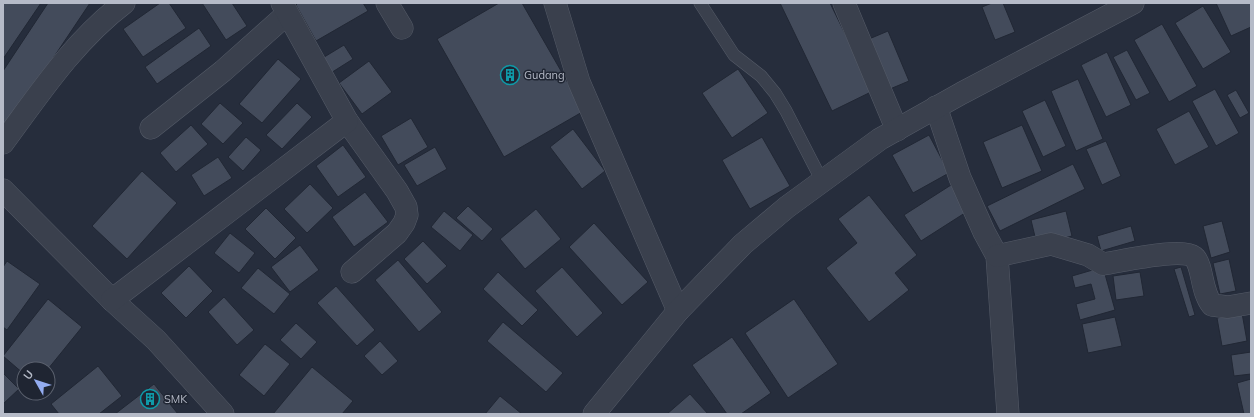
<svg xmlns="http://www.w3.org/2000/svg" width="1254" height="417" font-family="Mulish,sans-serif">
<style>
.building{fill:#434b5b;stroke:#212734}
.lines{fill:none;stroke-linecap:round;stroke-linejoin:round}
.service-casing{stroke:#555b68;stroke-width:13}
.minor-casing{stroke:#555b68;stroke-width:23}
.service{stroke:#3a404d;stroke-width:12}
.minor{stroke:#3a404d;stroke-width:22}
.labels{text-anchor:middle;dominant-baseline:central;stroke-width:3;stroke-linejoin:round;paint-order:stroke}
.poi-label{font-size:11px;fill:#b6bbc8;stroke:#1f2532;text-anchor:start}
</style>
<rect width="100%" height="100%" fill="#262d3c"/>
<!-- building -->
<g class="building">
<path d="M3,3H41L3,59Z"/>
<path d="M48,3H90L3,133V71Z"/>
<path d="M160,3H169L186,28L143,57L123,29Z"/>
<path d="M202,3H232L247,26L226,40Z"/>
<path d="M298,3H363L368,11L316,41L296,5Z"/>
<path d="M499,3H522L584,111L504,157L437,39Z"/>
<path d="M780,3H830L873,91L832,111Z"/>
<path d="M992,3H1003L1015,32L995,40L982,7Z"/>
<path d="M1216,3H1251V27L1231,36Z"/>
<path d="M1203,6L1231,52L1203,69L1175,23Z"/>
<path d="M1162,24L1197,86L1169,102L1134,40Z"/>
<path d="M199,28L211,46L157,84L145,67Z"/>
<path d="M888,31L909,81L890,89L869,39Z"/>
<path d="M344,45L353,59L326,76L316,62Z"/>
<path d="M1127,50L1150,93L1136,100L1113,57Z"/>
<path d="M1107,52L1131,105L1106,117L1081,65Z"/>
<path d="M278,59L301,79L262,123L239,104Z"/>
<path d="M369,61L392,92L362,114L339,83Z"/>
<path d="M738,69L768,113L732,138L702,93Z"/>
<path d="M1078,79L1103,139L1076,151L1051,91Z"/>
<path d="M1215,89L1239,133L1216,146L1192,101Z"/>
<path d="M1236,90L1249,113L1240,118L1227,95Z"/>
<path d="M1045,100L1066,146L1043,157L1022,111Z"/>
<path d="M220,103L243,123L223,144L201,124Z"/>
<path d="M297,103L312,117L282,149L266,135Z"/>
<path d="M1189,111L1209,147L1175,165L1156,129Z"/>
<path d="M411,118L428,147L398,165L381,136Z"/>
<path d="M191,125L208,144L176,172L160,153Z"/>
<path d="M1022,125L1042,171L1002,188L983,142Z"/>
<path d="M573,129L605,171L582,189L550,147Z"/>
<path d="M929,135L949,173L913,193L892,155Z"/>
<path d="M246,137L261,150L243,171L228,157Z"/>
<path d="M762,137L790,186L750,209L722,160Z"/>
<path d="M1106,141L1121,176L1102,185L1086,149Z"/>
<path d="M343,145L366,177L338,197L316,166Z"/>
<path d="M435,147L447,169L417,186L404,165Z"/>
<path d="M218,157L232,178L204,196L191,175Z"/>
<path d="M1073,164L1085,189L1000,231L987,206Z"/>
<path d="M142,171L177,203L127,259L92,226Z"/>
<path d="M310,184L333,208L307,233L284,209Z"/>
<path d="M951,185L968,211L921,241L904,215Z"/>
<path d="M365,192L388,222L354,247L332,217Z"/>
<path d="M869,195L917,255L895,273L909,290L869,322L826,268L857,243L838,219Z"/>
<path d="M468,206L493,229L482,241L456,218Z"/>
<path d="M266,208L296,238L275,259L245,229Z"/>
<path d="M536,209L561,239L525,269L500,239Z"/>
<path d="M444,211L473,235L460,251L431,227Z"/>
<path d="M1066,211L1072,236L1037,245L1031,220Z"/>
<path d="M1222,221L1230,252L1211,258L1203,226Z"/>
<path d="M594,223L648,282L622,305L569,247Z"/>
<path d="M1131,226L1135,241L1101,251L1097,236Z"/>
<path d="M230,233L255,253L239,273L214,253Z"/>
<path d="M423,241L447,266L427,284L404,259Z"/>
<path d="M300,245L319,270L290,292L271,267Z"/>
<path d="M1229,259L1236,291L1220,294L1213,263Z"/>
<path d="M398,260L442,312L419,332L375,280Z"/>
<path d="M7,261L40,284L7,330L3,327V267Z"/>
<path d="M189,266L213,291L186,318L161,293Z"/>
<path d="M562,267L603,313L577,337L535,291Z"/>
<path d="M1103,267L1115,310L1080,320L1076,304L1095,299L1091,284L1075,288L1072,276Z"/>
<path d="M1181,267L1195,315L1189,317L1174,269Z"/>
<path d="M258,268L290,294L274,314L241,288Z"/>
<path d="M498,272L538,310L522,326L483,289Z"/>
<path d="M1140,272L1144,296L1116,300L1113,276Z"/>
<path d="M336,286L375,330L357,346L317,303Z"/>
<path d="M224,297L254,330L237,345L208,312Z"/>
<path d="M48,299L82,327L48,369H24V374L3,356Z"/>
<path d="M794,299L838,364L788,398L745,333Z"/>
<path d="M1242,313L1247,341L1222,346L1217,318Z"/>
<path d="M1115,317L1122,346L1088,353L1082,324Z"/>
<path d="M503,322L563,373L546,392L487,341Z"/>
<path d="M296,323L317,342L301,359L280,340Z"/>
<path d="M732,337L771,393L741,414H727L692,365Z"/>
<path d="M380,341L398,361L382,375L364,356Z"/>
<path d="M265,344L290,364L264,396L239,375Z"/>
<path d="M1251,352V374L1234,376L1231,355Z"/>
<path d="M98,366L122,396L99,414H59L51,404Z"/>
<path d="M312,367L353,401L342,414H273Z"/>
<path d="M3,373L19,389L3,404Z"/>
<path d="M1251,379V414H1244L1237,383Z"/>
<path d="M154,384L178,414H115Z"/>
<path d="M690,394L708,414H667Z"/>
<path d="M500,396L522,414H485Z"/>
</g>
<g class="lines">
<defs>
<path id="service" d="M700,3L734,55L761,76L775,93L786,111L822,181"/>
<g id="minor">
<path d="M387,3L402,28"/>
<path d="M555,3L579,82L678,311"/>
<path d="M844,3L897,130"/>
<path d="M936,107L960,178L984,232L997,256L1008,414"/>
<path d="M347,121L397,191L406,207L407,215L404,223L397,233L352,272"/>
<path d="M151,128L223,71L287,14"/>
<path d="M3,143C40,93 74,41 124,3"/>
<path d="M3,190L112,300L156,340L223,414"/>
<path d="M997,256L1051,244L1088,255L1103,264C1119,262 1186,246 1195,258C1203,268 1201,291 1212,305L1228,307L1251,303"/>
<path d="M112,300L347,121L282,3"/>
<path d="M594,414L678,311L743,244L787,207L880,139L962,93L1133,3"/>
</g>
</defs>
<!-- service casing -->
<use href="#service" class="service-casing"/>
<!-- minor casing -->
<use href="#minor" class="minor-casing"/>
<!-- service -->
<use href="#service" class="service"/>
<!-- minor -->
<use href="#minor" class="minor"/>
</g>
<!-- icons -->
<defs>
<symbol id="building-ring" viewBox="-11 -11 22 22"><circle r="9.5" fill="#1f2532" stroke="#0f9aa8" stroke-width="1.5"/><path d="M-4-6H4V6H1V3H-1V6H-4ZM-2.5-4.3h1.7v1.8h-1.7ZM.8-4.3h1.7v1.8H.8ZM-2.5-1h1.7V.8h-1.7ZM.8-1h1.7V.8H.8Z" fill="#0f9aa8"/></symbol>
</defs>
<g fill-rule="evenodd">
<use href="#building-ring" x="499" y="64" width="22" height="22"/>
<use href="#building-ring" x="139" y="388" width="22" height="22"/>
</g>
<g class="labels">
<!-- poi labels -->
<g class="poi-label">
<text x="524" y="75">Gudang</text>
<text x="164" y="399">SMK</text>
</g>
</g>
<!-- border -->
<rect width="1254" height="417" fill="none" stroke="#b6bbc8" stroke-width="8"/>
<!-- north arrow -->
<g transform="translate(36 381) rotate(309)"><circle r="19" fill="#1f2532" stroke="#5b616e"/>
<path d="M0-3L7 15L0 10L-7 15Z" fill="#93acf0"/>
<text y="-6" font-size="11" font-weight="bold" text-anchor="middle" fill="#b6bbc8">U</text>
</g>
</svg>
